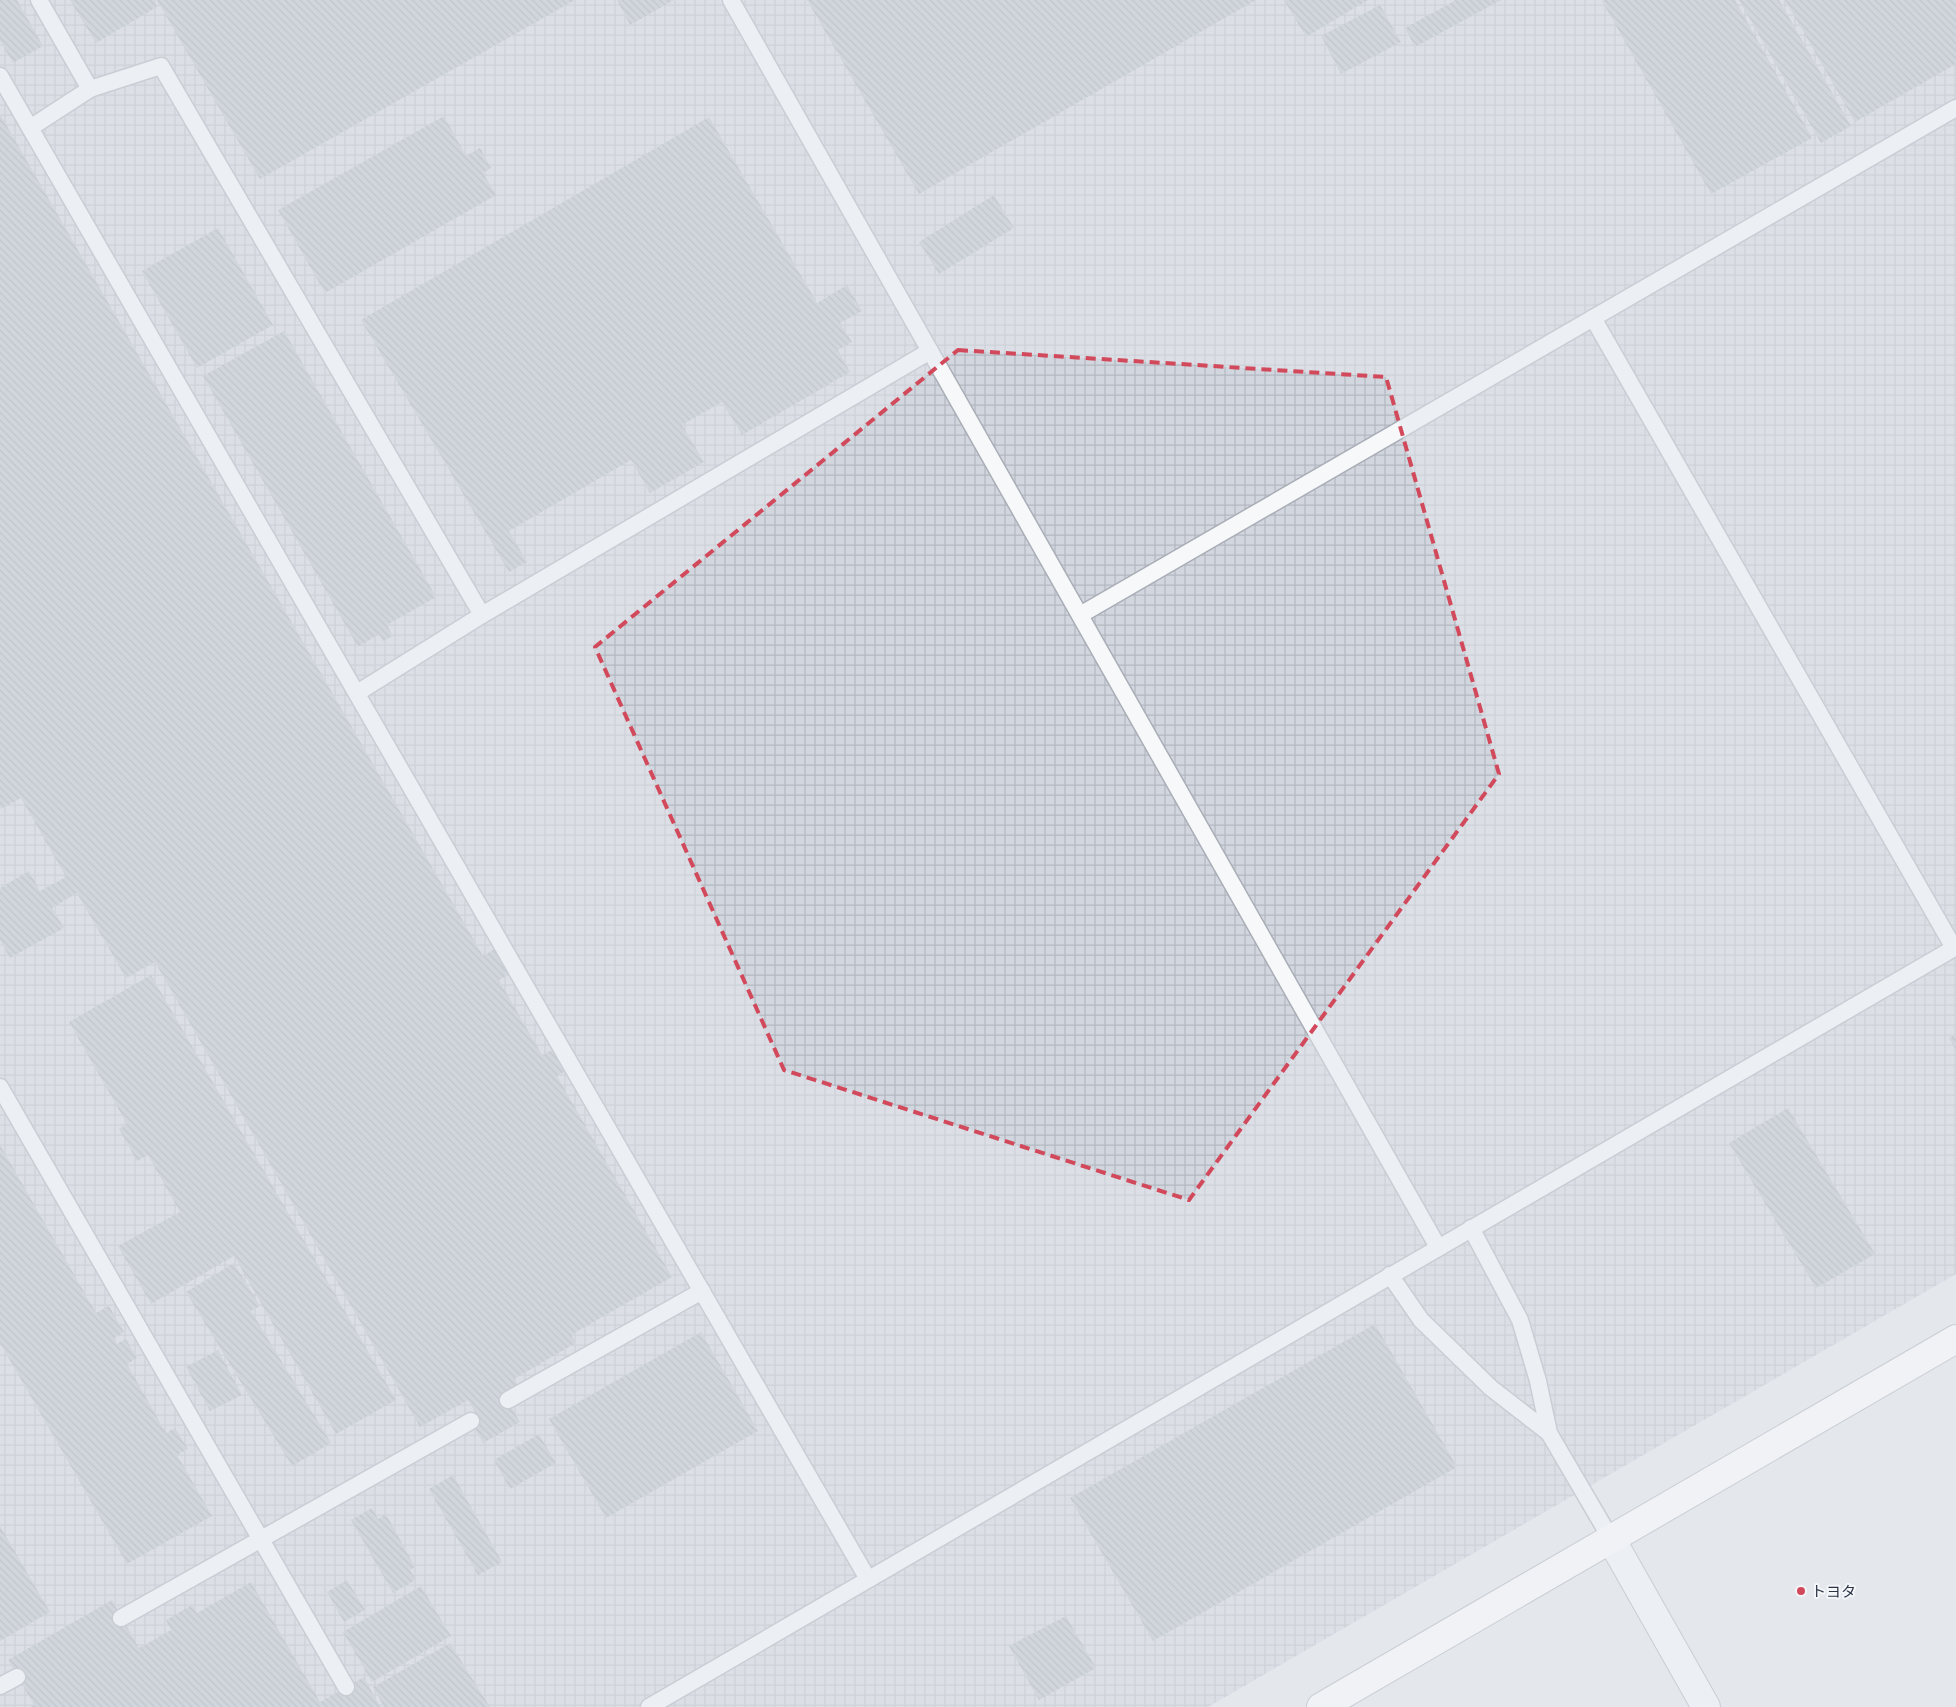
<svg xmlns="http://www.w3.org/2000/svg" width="1956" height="1707" font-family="'Golos Text','Noto Sans JP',sans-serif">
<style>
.industrial{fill:url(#industrial-grid)}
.building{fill:url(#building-back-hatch)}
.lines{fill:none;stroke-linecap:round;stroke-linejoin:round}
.lane-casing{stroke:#a9aeb7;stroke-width:19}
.street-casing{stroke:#a9aeb7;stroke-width:30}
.secondary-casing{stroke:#a9aeb7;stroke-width:30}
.lane{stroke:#f7f8fa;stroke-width:16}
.street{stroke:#f7f8fa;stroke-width:28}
.secondary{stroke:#fff;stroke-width:28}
.marked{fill:none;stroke:#d1495b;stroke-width:4;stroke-dasharray:10 6;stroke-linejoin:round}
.poi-dot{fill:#d1495b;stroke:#f4f6f9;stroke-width:2}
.labels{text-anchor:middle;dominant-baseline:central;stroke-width:4;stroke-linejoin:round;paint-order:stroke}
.poi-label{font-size:15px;fill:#2b3445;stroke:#f4f6f9;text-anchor:start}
</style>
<defs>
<pattern id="industrial-grid" width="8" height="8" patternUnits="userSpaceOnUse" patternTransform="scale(1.25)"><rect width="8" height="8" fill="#d2d6de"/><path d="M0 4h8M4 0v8" fill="none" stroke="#b4b8c0"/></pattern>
<pattern id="building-back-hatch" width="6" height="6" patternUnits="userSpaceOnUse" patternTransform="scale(1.25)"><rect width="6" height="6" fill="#bbc0ca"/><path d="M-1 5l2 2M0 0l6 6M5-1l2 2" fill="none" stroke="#989da6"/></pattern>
</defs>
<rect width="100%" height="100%" fill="#e4e7ec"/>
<!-- industrial -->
<path class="industrial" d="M0,0H1956V1274L1208,1707H0Z"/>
<!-- building -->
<g class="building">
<path d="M0,0H17L43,46L13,63L0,41Z"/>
<path d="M70,0H153L157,7L96,43Z"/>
<path d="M157,0H575L260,179Z"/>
<path d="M617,0H674L630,25Z"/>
<path d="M807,0H1256L919,194Z"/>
<path d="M1284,0H1368L1306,37Z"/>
<path d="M1456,0H1501L1415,47L1405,28Z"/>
<path d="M1604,0H1735L1812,138L1711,194L1602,1Z"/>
<path d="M1739,0H1779L1851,126L1821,143Z"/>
<path d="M1785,0H1956V64L1855,122Z"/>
<path d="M1380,5L1401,42L1341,74L1321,36Z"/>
<path d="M0,114L483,956L501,945L516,971L499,980L542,1055L556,1048L568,1070L557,1076L672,1277L571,1335L576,1343L514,1379L521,1390L506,1398L520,1422L483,1443L468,1416L475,1412L468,1400L420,1427L155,962L126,978L77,893L52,908L64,928L10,958L0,940V888L29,871L40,891L66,877L21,798L1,809L0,807Z"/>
<path d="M444,116L466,156L480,148L491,168L483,173L496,195L325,293L278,210Z"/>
<path d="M709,117L817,303L847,285L862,311L840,323L852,342L838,350L850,372L742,435L722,402L682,425L704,462L650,493L631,460L509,531L527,562L509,572L361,320Z"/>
<path d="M994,195L1014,228L939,274L919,242Z"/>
<path d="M218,228L273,325L197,368L142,271Z"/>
<path d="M284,331L436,597L387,625L393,636L383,641L379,634L358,647L203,376Z"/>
<path d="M151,975L396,1400L336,1434L234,1256L151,1304L118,1246L180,1212L148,1155L137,1161L119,1129L127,1124L69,1022Z"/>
<path d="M1956,1034V1050L1949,1038Z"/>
<path d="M1788,1108L1875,1254L1816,1288L1729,1143Z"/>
<path d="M0,1145L96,1313L109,1306L124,1332L114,1338L116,1344L126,1339L137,1358L127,1364L166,1433L175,1428L188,1449L177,1455L212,1516L127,1564L0,1343Z"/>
<path d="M234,1263L260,1306L251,1311L331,1443L292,1466L186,1292Z"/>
<path d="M1375,1324L1457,1467L1153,1641L1070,1498Z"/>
<path d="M701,1332L758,1431L606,1518L549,1419Z"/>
<path d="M218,1350L242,1395L210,1411L186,1367Z"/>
<path d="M539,1434L556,1463L510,1489L494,1460Z"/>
<path d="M453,1475L502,1562L478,1575L429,1489Z"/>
<path d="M372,1508L378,1519L386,1514L415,1567L410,1570L416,1580L393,1593L351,1520Z"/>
<path d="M0,1526L50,1612L0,1641Z"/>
<path d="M347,1580L365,1610L344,1622L327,1592Z"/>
<path d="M251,1582L320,1702L364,1677L380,1707H30L34,1705L8,1660L112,1600L139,1648L171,1630L166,1620L192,1605L197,1613Z"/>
<path d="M421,1586L451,1636L372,1682L343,1632Z"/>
<path d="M1066,1616L1096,1668L1039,1700L1009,1646Z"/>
<path d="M450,1643L490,1707H384L373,1687Z"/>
</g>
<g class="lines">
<defs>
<g id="lane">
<path d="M39,0L90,89"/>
<path d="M731,0L1438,1247"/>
<path d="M0,76L868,1579"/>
<path d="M30,128L90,89L161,66L482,615"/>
<path d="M1593,318L1954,948"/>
<path d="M1080,615L1956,108"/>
<path d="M357,693L482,615L930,351"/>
<path d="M0,1087L346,1687"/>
<path d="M1471,1228L1520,1320L1538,1381L1549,1433L1611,1539"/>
<path d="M1390,1275L1421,1320L1491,1388L1549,1433"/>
<path d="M508,1400L702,1291"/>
<path d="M121,1618L471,1421"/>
<path d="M0,1686L17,1677"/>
<path d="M649,1707L1956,947"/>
</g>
<path id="street" d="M1611,1539L1706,1707"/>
<path id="secondary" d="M1321,1707L1956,1339"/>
</defs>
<!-- lane casing -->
<use href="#lane" class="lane-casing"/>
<!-- street casing -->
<use href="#street" class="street-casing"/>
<!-- secondary casing -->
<use href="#secondary" class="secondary-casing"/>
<!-- lane -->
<use href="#lane" class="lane"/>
<!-- street -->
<use href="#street" class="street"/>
<!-- secondary -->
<use href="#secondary" class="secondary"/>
</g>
<!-- marked area -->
<path d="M0 0H1956V1707H0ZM958,350L1386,377L1499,774L1189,1200L784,1070L595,647Z" fill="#e4e7ec" fill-opacity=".55" fill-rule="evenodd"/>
<path class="marked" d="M958,350L1386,377L1499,774L1189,1200L784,1070L595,647Z"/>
<!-- markers -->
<circle class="poi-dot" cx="1801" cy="1591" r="5"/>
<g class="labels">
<!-- poi labels -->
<g class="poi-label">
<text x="1811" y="1591">トヨタ</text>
</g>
</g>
</svg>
